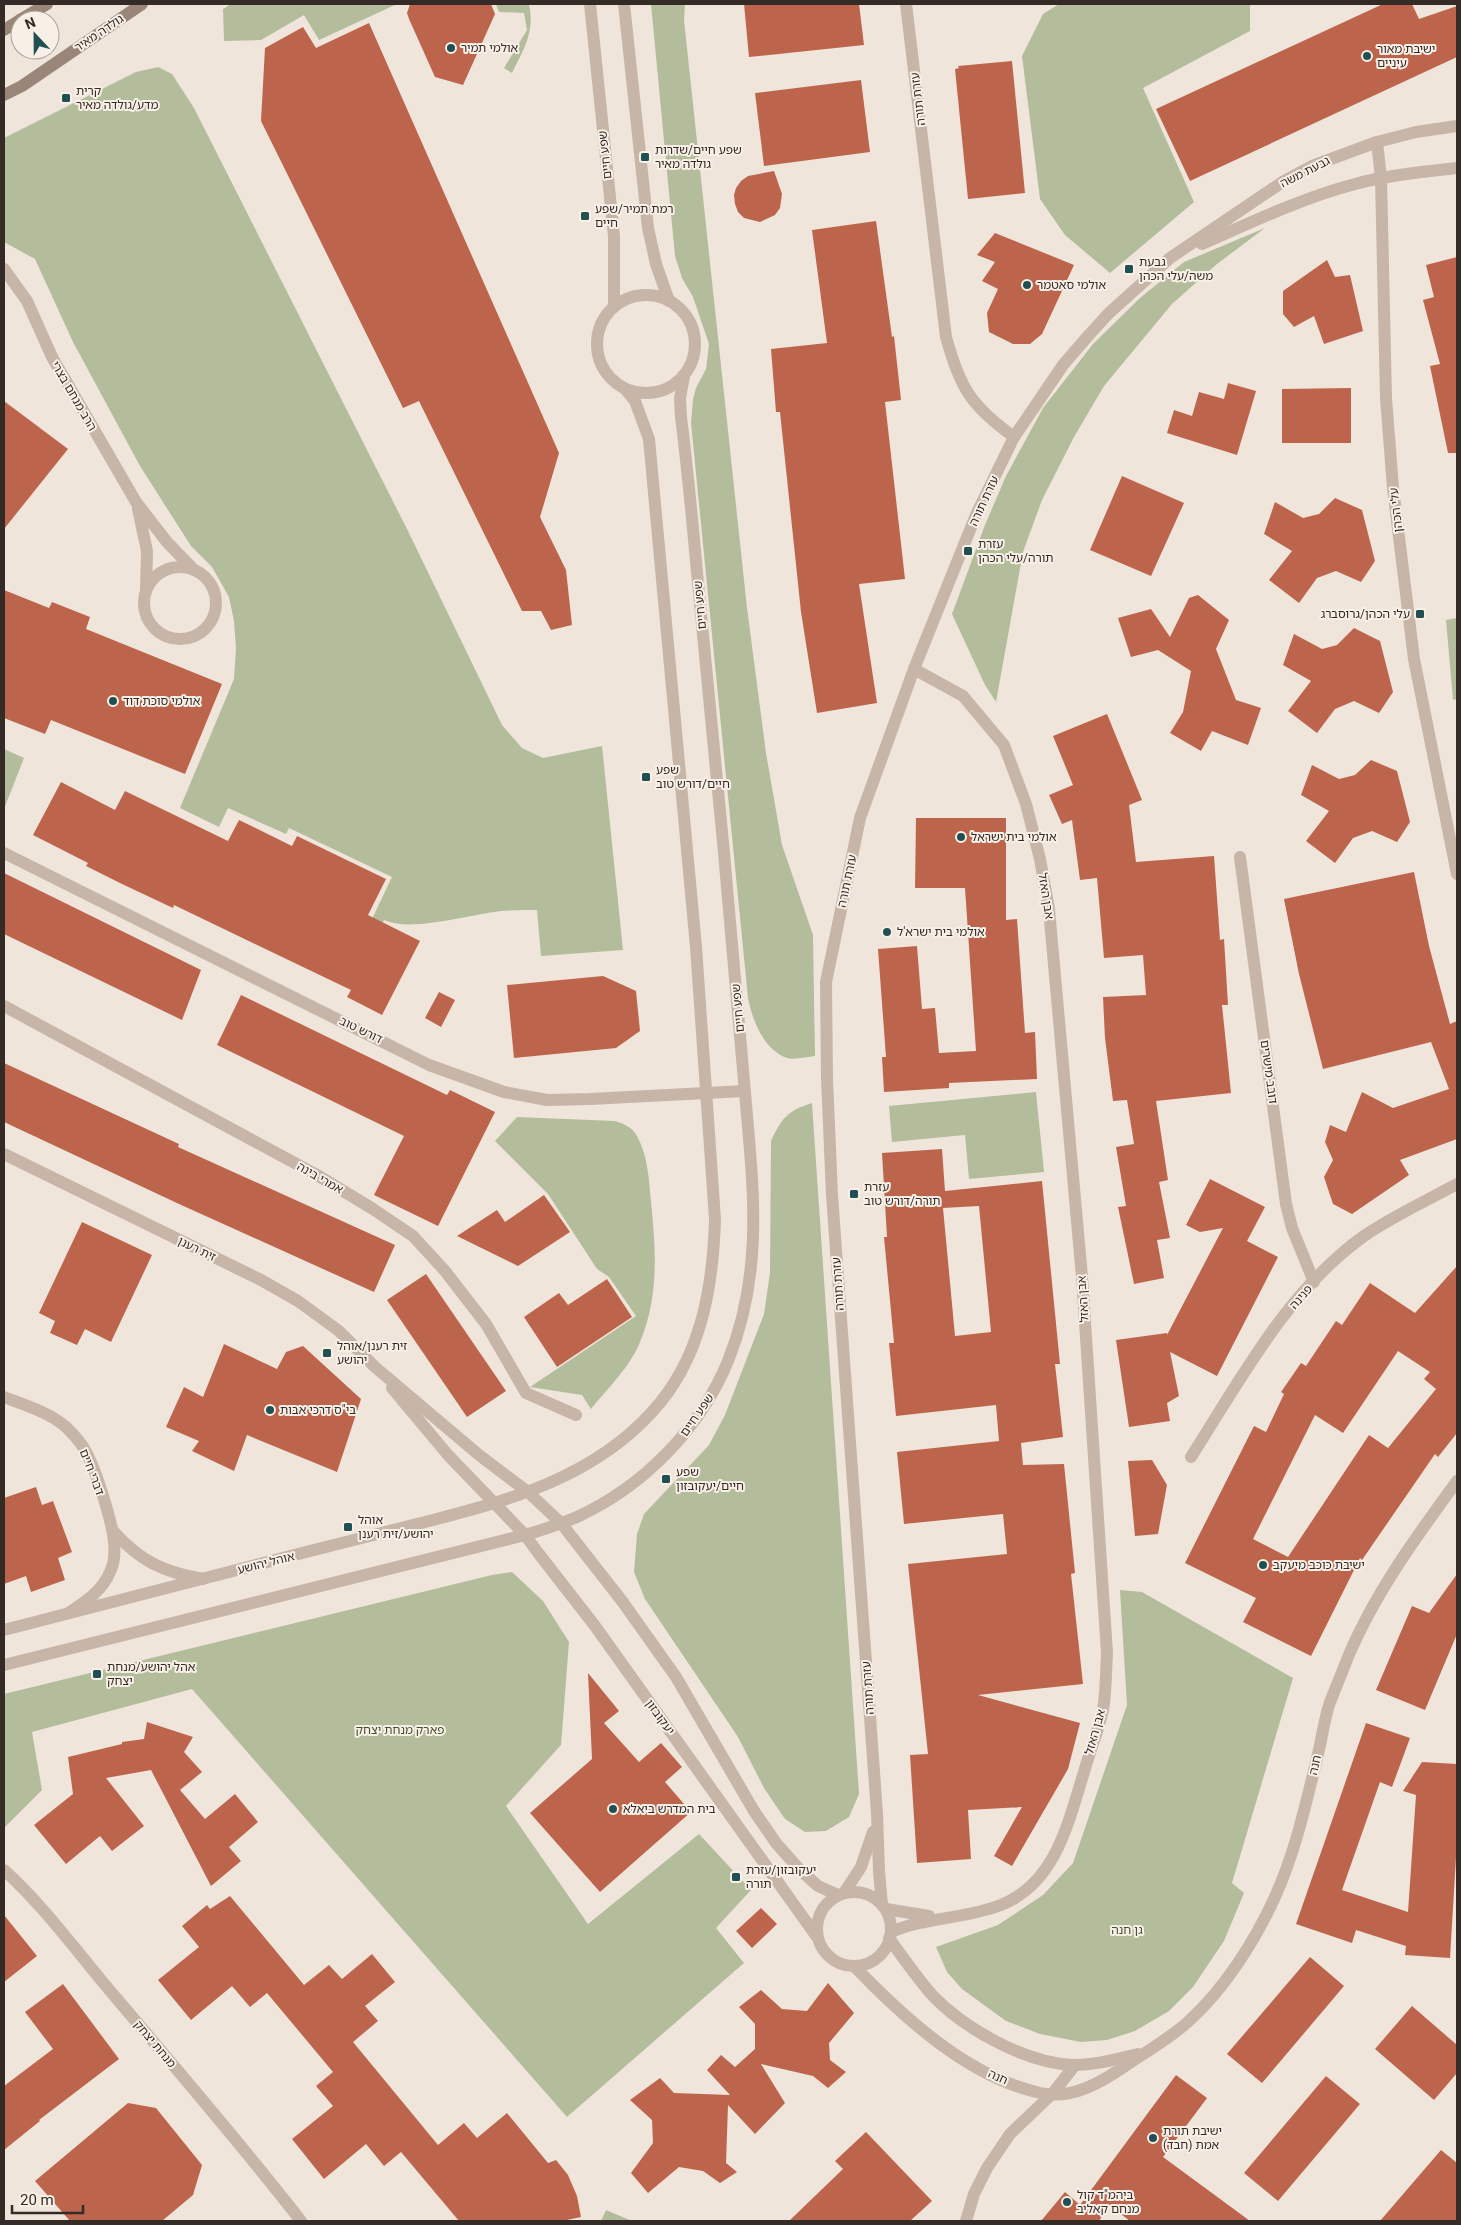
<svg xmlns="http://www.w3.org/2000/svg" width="1461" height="2225" font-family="Roboto,'Noto Sans Hebrew',sans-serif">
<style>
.green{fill:#b3bd9c}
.building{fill:#bd654c;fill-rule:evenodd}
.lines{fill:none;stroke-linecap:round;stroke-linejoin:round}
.minor{stroke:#c7b5a8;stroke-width:12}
.tertiary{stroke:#c7b5a8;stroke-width:12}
.secondary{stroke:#9a8579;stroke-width:12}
.poi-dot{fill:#205052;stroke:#f8f0e7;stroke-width:2}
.labels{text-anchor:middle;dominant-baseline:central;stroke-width:4;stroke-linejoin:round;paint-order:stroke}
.street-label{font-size:12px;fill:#342b27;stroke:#f8f0e7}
.poi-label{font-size:12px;fill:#342b27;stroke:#f8f0e7;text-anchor:start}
.park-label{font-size:12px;fill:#44502d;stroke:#f8f0e7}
</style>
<rect width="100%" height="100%" fill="#f0e5db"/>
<!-- green -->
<g class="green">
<path d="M231,4H397L319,40L304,15L261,40L224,41L223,9Z"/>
<path d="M496,4H529C535,33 524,48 512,73L504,68L527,30L524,13L499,12Z"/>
<path d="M651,4H685L684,20L747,608L766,753L782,845L813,935L815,1056C807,1057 794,1060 787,1058C764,1050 752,1020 748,998L691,423L693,399L696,388L706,369L709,344L693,297L682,278L675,256Z"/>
<path d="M1059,4H1250V31L1143,88L1194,202L1110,273L1065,235L1040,199L1022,56L1043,14Z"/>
<path d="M158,67L172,74L194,108L408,531L502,725L522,748L543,758L602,746L623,950L541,956L537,910C523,910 508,910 494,912C464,916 411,932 384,920L381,926L371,921L392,877L289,828L286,834L228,808L219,827L180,808L234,679L236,649L234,621L229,597L212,567L191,546L140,466L73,342L35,259L4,242V138L136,72Z"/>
<path d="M1265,228L1217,264L1172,304L1104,386L1074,437L1042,500L1023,552L996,702L985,685L952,614L985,525L1006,476L1043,408L1093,344L1140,298L1184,262Z"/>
<path d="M1457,618V699L1453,700L1446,620Z"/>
<path d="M4,749L24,758L4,809Z"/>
<path d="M1036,1092L1044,1172L969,1179L965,1135L892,1142L889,1106Z"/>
<path d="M812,1103L859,1794L849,1817L826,1831L805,1832L785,1819L764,1788L738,1737L645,1599L634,1572L637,1534L644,1514L709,1445L725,1415L764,1314L770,1273L771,1141C782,1118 787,1111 812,1103Z"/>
<path d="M517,1117L615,1121C624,1124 632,1127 637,1136C648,1156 649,1180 651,1202C656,1250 659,1297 640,1342C630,1367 608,1388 591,1409L582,1395L530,1387L636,1316L609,1277L597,1269L548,1194L495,1141Z"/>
<path d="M512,1572L543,1601L569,1642L561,1745L506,1806L588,1924L699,1834L751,1890L716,1928L744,1963L567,2117L192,1689L32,1732L42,1790L4,1828V1694L492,1575Z"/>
<path d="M1120,1590L1142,1592L1293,1678L1232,1883L1244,1893L1224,1941L1193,1987L1169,2011L1135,2031L1107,2040L1081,2042L1040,2034L1006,2021L962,1989L947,1972L936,1947L998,1925L1043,1895L1073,1863L1127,1705Z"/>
<path d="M606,2210L632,2221H601Z"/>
</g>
<!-- building -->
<g class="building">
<path d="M410,4H491L495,14L463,85L435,77L409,19L407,13Z"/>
<path d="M744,4H859L864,45L749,57Z"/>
<path d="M1383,4H1412L1419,19L1457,6V57L1190,181L1156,109Z"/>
<path d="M369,23L559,453L540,517L566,570L572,625L551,630L541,611H522L419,401L403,408L261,121L265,48L303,27L316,48Z"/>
<path d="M1012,61L1025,193L968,199L955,69L959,68L958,66Z"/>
<path d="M861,80L870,152L764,166L755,93Z"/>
<path d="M774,171L782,194L780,208L775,215L760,222L744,218L738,212L735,204L734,195L736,188L741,181L748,176Z"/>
<path d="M876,221L892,337L894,336L901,400L885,402L905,579L859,584L877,703L817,713L801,612L780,412H776L771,349L827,343L812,230Z"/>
<path d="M995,233L1074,265L1042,334L1030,344H1013L989,332L987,313L998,289L982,281L995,262L977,255Z"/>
<path d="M1457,257V453H1448L1430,366L1440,364L1423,300L1434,297L1426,265Z"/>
<path d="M1327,260L1335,277L1350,275L1363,331L1324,344L1314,316L1294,327L1283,314V291Z"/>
<path d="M1228,383L1256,391L1237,455L1167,433L1174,410L1192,416L1199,392L1224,399Z"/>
<path d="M1351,388V443H1282V389Z"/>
<path d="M4,401L68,449L4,529Z"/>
<path d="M1122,476L1184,503L1151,576L1090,550Z"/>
<path d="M1335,498L1362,510L1375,561L1361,582L1336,571L1317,578L1299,603L1269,580L1292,551L1264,534L1275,502L1303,518L1319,514Z"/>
<path d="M4,590L49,608L52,602L90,617L86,629L222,684L185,774L51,720L45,734L4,718Z"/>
<path d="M1198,595L1229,620L1216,649L1236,700L1261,708L1248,745L1212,731L1201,751L1170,733L1183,712L1191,671L1158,650L1131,657L1118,618L1151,609L1170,637L1189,598Z"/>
<path d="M1354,628L1380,641L1393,692L1379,713L1354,701L1335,709L1317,733L1288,711L1311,681L1283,665L1294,634L1322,649L1337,645Z"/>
<path d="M1107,714L1142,800L1129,805L1136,862L1214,856L1220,940L1224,939L1228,1005H1222L1231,1093L1156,1101L1168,1180L1159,1182L1170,1238L1157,1240L1164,1278L1134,1284L1118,1207L1126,1206L1116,1147L1134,1144L1127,1100L1113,1101L1105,1038L1103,997L1146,995L1143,955L1104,958L1097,878L1080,880L1072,820L1062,824L1049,795L1073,785L1053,736Z"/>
<path d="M1371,760L1397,771L1410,822L1397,842L1372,831L1353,838L1335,863L1306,841L1329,811L1301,795L1312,765L1339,779L1355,775Z"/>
<path d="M61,782L115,810L125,791L228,841L239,820L292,846L297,836L386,879L368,915L420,941L382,1015L347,997L351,990L174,905L173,908L122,884L86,866L88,863L33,835Z"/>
<path d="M916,818H1006V920L1017,919L1025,1033L1035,1032L1037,1079L949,1083V1088L884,1092L882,1057H886L878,949L917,946L922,1009L935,1008L939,1053L976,1051L965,888H915Z"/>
<path d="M1414,872L1429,946L1450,1024L1457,1021V1139L1400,1160L1409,1175L1352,1214L1333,1204L1324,1177L1333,1160L1325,1142L1330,1125L1346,1132L1362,1092L1393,1108L1449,1089L1431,1042L1323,1069L1299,974L1284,899Z"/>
<path d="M4,873L201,970L182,1020L4,934Z"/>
<path d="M603,976L636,991L640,1031L616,1048L514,1058L507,985Z"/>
<path d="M439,992L455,1000L441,1027L425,1018Z"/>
<path d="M241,995L447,1095L450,1090L495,1112L438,1226L374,1195L404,1136L217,1045Z"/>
<path d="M4,1063L179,1144L178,1147L395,1245L374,1292L179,1204L4,1122Z"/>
<path d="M942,1149L945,1191L1042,1181L1060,1364H1055L1063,1437L1021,1443L1023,1465L1064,1464L1075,1573L1071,1574L1083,1684L978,1695L1080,1723L1068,1769L1012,1866L994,1856L1022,1807L968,1810L971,1859L917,1863L910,1755L928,1754L908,1564L1007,1554L1003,1514L904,1524L897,1452L999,1441L996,1405L896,1416L889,1343H894L884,1237H887L882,1153ZM979,1206L991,1332L955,1336L943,1208Z"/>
<path d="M1210,1179L1265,1207L1247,1241L1278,1257L1217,1376L1170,1352L1179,1396L1167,1403L1170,1421L1129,1427L1116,1340L1167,1333V1335L1223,1228L1200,1232L1186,1225Z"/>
<path d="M544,1195L570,1232L518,1266L457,1236L497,1210L505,1222Z"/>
<path d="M82,1222L152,1255L111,1342L85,1329L77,1345L50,1333L55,1321L39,1313Z"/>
<path d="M1457,1266V1433L1438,1457L1435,1454L1362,1560L1360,1558L1311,1656L1243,1622L1256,1598L1185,1563L1254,1426L1266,1432L1284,1394L1281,1392L1301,1363L1306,1366L1336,1321L1342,1325L1370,1283L1415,1313ZM1398,1351L1430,1372L1424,1379L1436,1389L1388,1448L1369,1435L1288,1557L1253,1539L1315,1415L1343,1433Z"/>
<path d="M426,1274L506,1391L467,1417L387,1300Z"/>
<path d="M607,1279L632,1317L557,1367L524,1317L559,1293L568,1305Z"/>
<path d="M224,1344L277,1369L286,1352L303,1346L361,1399L337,1472L247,1435L234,1471L192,1451L199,1441L166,1427L184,1387L203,1397Z"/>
<path d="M1152,1460L1167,1485L1158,1534L1135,1536L1128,1461Z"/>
<path d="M36,1487L42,1505L53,1501L72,1552L58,1558L65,1580L31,1592L26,1576L4,1584V1498Z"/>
<path d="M1457,1574V1634L1425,1710L1376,1690L1412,1606L1429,1613Z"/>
<path d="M588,1673L619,1711L604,1723L639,1762L661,1743L682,1767L665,1782L691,1812L600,1892L530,1813L592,1759Z"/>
<path d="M147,1722L193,1737L184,1752L202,1772L180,1790L205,1819L235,1794L258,1822L229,1847L241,1861L211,1886L151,1770L106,1778L144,1826L112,1851L100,1836L66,1864L34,1825L73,1794L68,1757L122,1744V1742L144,1739Z"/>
<path d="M1366,1723L1410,1738L1392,1787L1380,1782L1342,1890L1408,1912L1416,1795L1403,1791L1422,1762L1457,1764V1841L1450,1958L1405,1955L1406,1946L1356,1930L1352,1943L1296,1924Z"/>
<path d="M230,1896L304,1985L329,1965L342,1979L372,1954L395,1982L365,2006L378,2021L353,2042L438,2145L464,2123L477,2138L507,2113L548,2163L556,2160L568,2175L577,2196L581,2217L562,2221H459L401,2152L384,2166L366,2144L324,2179L292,2139L333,2106L316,2086L333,2072L267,1993L250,2007L232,1986L191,2020L158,1980L199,1947L182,1926L207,1905L210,1909Z"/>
<path d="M761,1908L777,1924L752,1948L736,1931Z"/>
<path d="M4,1915L37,1956L4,1982Z"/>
<path d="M1310,1957L1344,1986L1262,2083L1227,2054Z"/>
<path d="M828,1983L854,2013L829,2043L830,2060L846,2072L828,2088L813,2076L761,2064L785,2103L755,2134L728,2105L726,2163L737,2172L720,2183L703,2171L679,2167L648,2193L631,2173L653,2143L652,2120L630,2100L660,2078L674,2093L730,2095L707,2070L721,2055L735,2067L755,2049V2024L739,2007L761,1990L782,2009L807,2011Z"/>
<path d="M63,1984L119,2059L39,2120L40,2121L4,2150V2086L53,2049L25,2012Z"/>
<path d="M1412,2006L1457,2045V2073L1434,2100L1375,2049Z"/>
<path d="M1176,2075L1207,2098L1163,2157L1250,2221H1130L1109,2205L1099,2221H1041L1065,2192L1080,2205Z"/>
<path d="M1326,2076L1360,2104L1278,2201L1244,2173Z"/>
<path d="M128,2103L156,2108L202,2165L193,2195L162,2221H70L35,2181Z"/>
<path d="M866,2132L932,2201L910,2221H789L843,2169L835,2161Z"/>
<path d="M1441,2150L1457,2163V2221H1380Z"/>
</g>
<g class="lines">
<!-- minor -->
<g class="minor">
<path d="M906,4L946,337C960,388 971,406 1014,437"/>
<path d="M4,269L27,301L52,357L136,502L167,542L194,570"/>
<path d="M138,509L147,551L146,588"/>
<circle cx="180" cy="603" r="36"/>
<path d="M4,853L429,1065L504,1092L547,1100L590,1099L745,1091"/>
<path d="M1240,857L1286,1204L1292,1228L1314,1282"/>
<path d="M4,1006L317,1175L373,1209L413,1236L445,1271L486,1324L526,1393L576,1415"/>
<path d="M4,1397C24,1405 49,1412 66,1427C71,1432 77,1438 81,1444C94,1461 112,1521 114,1542C115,1552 114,1564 110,1572C102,1591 86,1601 70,1612"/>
<path d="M1191,1457C1241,1379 1287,1291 1364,1236C1393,1216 1426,1201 1457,1184"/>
<path d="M113,1531C140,1561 163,1572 203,1579"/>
<path d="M4,1870C46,1908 80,1956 117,1999C179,2072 242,2145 301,2221"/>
<path d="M886,1909L929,1916"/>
<path d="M891,1932C926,1917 965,1919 1001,1905C1056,1883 1068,1823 1084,1772C1090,1751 1098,1731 1103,1710C1106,1692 1106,1671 1107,1653L1082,1277L1049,909L1040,859L1026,804L1004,745L963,696L914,669"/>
<path d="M966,2221L974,2194L987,2168L1010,2134L1053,2093L1075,2065"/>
</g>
<!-- tertiary -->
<g class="tertiary">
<path d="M590,4L614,236V307"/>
<path d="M624,4L648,228L656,264L669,301"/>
<path d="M1377,142L1381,178L1386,398L1393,488L1414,659L1457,874"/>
<path d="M1202,244C1252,222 1302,198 1355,184C1388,175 1423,172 1457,168"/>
<circle cx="646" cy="344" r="49"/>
<path d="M4,1154L261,1280L298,1301L339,1331L375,1367L479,1455L528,1492L561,1523L622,1601L676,1677L754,1811L776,1843L799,1869L818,1886L838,1895"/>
<path d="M392,1388L448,1455L525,1535L539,1554L595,1626L817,1937"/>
<path d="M4,1630C106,1603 208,1578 310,1551C351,1541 392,1530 433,1520C514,1499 594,1476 652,1412C701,1359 713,1288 715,1219L696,947L649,439L635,401L626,390"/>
<path d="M4,1665L525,1535C542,1530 560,1524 577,1517C644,1486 700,1429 728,1361C766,1267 752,1179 744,1081C738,1005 731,929 724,853C715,763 707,673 698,583C693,528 688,472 681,417L680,398L684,376"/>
<circle cx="854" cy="1929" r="37"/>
<path d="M844,1893L861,1867L873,1832"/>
<path d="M882,1905L879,1871L877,1813L832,1195L827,1079L826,982L860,818L914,669L976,515L1014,437L1063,365L1088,336L1108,314L1170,258L1284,181L1312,166L1377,142L1416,132L1457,126"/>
<path d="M889,1938C903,1958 917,1978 933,1996C966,2030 1026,2063 1074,2065C1096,2065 1117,2059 1138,2054"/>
<path d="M854,1966C903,2017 968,2077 1040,2093C1073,2100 1102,2082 1128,2064C1149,2050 1172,2037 1190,2020C1224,1989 1255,1941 1274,1899C1295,1854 1306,1803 1318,1754C1322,1738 1324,1721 1329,1705C1335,1689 1342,1673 1348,1657C1375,1593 1416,1537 1457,1481"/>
</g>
<!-- secondary -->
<g class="secondary">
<path d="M20,20L47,4"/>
<path d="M4,30L20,20"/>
<path d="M4,95L22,86L142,4"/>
</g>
</g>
<!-- markers -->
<g class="poi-dot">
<circle cx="451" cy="48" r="5"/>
<circle cx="1367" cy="56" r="5"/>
<rect x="61" y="93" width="10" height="10" rx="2.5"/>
<rect x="640" y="152" width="10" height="10" rx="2.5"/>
<rect x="580" y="211" width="10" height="10" rx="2.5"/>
<rect x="1124" y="264" width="10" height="10" rx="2.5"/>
<circle cx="1027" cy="285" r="5"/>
<rect x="963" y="546" width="10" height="10" rx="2.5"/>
<rect x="1415" y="609" width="10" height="10" rx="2.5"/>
<circle cx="113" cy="701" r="5"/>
<rect x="641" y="772" width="10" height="10" rx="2.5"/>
<circle cx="961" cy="837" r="5"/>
<circle cx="887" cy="932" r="5"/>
<rect x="849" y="1189" width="10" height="10" rx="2.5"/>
<rect x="322" y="1348" width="10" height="10" rx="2.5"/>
<circle cx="270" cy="1410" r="5"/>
<rect x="661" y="1474" width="10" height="10" rx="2.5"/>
<rect x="343" y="1522" width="10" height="10" rx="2.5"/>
<circle cx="1263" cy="1565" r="5"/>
<rect x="92" y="1669" width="10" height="10" rx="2.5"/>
<circle cx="613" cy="1809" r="5"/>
<rect x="731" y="1872" width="10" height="10" rx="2.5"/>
<circle cx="1153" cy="2138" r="5"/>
<circle cx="1067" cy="2202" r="5"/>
</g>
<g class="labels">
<!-- street labels -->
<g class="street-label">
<text transform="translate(99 33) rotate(-34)">גולדה מאיר</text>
<text transform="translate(918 99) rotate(-97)">עזרת תורה</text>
<text transform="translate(605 155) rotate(-96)">שפע חיים</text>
<text transform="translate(1305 172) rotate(-27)">גבעת משה</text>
<text transform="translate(74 396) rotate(60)">הרב מנחם בצרי</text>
<text transform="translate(984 501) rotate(-65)">עזרת תורה</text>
<text transform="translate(1396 510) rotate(-96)">עלי הכהן</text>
<text transform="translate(700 605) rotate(-95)">שפע חיים</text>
<text transform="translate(847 881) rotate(-78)">עזרת תורה</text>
<text transform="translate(1046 896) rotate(81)">אבן האזל</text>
<text transform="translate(738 1008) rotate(-95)">שפע חיים</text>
<text transform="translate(361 1030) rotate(26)">דורש טוב</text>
<text transform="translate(1269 1072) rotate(82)">דובב מישרים</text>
<text transform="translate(320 1178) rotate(30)">אמרי בינה</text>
<text transform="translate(197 1249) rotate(26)">זית רענן</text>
<text transform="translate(838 1284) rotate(-94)">עזרת תורה</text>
<text transform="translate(1301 1297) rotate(-49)">פנינה</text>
<text transform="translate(1083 1299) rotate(-94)">אבן האזל</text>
<text transform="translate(697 1415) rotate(-55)">שפע חיים</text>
<text transform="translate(92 1472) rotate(69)">דברי חיים</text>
<text transform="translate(266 1563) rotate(-14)">אוהל יהושע</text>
<text transform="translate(868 1688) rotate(-94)">עזרת תורה</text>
<text transform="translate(660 1717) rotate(54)">יעקובזון</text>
<text transform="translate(1095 1732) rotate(-74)">אבן האזל</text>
<text transform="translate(1315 1765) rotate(-77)">חנה</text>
<text transform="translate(155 2044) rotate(50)">מנחת יצחק</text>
<text transform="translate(998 2077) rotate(24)">חנה</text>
</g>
<!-- poi labels -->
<g class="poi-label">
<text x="461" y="48">אולמי תמיר</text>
<text x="1377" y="49">ישיבת מאור<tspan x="1377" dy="14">עיניים</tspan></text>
<text x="76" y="91">קרית<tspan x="76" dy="14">מדע/גולדה מאיר</tspan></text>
<text x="655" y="150">שפע חיים/שדרות<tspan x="655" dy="14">גולדה מאיר</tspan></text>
<text x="595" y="209">רמת תמיר/שפע<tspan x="595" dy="14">חיים</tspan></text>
<text x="1139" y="262">גבעת<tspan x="1139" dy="14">משה/עלי הכהן</tspan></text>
<text x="1037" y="285">אולמי סאטמר</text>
<text x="978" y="544">עזרת<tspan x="978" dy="14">תורה/עלי הכהן</tspan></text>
<text x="1410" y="614" text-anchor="end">עלי הכהן/גרוסברג</text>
<text x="123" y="701">אולמי סוכת דוד</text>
<text x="656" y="770">שפע<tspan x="656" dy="14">חיים/דורש טוב</tspan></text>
<text x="971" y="837">אולמי בית ישראל</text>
<text x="897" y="932">אולמי בית ישרא'ל</text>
<text x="864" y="1187">עזרת<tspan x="864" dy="14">תורה/דורש טוב</tspan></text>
<text x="337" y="1346">זית רענן/אוהל<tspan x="337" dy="14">יהושע</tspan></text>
<text x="280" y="1410">בי"ס דרכי אבות</text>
<text x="676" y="1472">שפע<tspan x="676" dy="14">חיים/יעקובזון</tspan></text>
<text x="358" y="1520">אוהל<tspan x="358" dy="14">יהושע/זית רענן</tspan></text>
<text x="1273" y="1565">ישיבת כוכב מיעקב</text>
<text x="107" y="1667">אהל יהושע/מנחת<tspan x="107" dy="14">יצחק</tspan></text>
<text x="623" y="1809">בית המדרש ביאלא</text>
<text x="746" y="1870">יעקובזון/עזרת<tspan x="746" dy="14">תורה</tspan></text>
<text x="1163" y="2131">ישיבת תורת<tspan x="1163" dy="14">אמת (חבד)</tspan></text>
<text x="1077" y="2195">ביהמ"ד קול<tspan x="1077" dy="14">מנחם קאליב</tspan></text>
</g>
<!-- park labels -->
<g class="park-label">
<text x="400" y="1730">פארק מנחת יצחק</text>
<text x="1127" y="1930">גן חנה</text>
</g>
</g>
<!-- border -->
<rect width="1461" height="2225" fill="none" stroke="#342b27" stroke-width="10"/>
<!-- north arrow -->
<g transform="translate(35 35) rotate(338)"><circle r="24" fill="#f8f0e7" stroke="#aaa19a"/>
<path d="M0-4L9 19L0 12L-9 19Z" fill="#205052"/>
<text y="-8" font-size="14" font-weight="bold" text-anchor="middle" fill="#342b27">N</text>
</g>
<!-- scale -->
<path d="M12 2205v8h71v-8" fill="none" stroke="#342b27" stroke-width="2.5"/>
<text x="20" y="2205" font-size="15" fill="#342b27" stroke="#f8f0e7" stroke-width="4" paint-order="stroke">20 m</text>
</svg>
